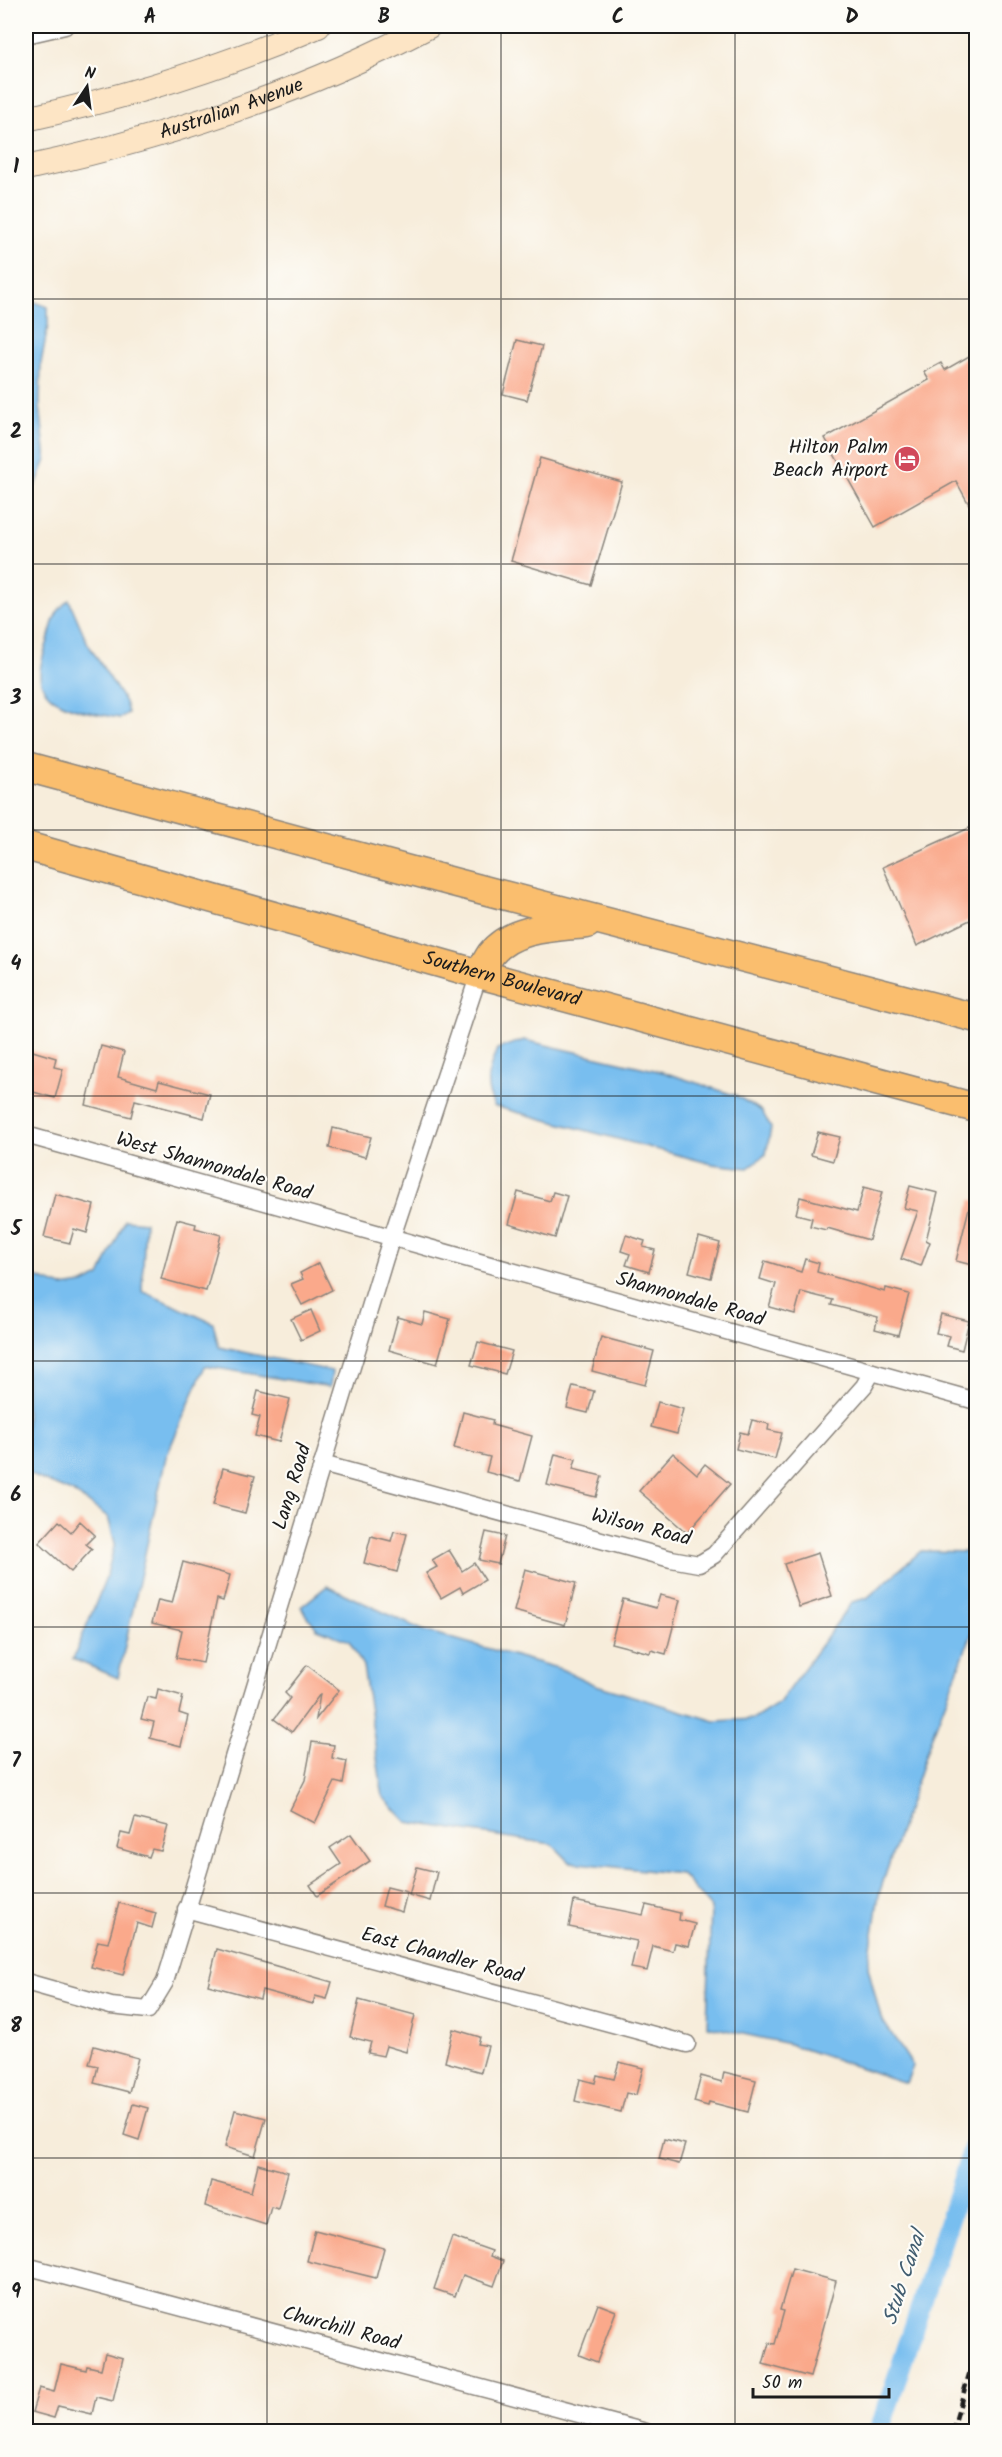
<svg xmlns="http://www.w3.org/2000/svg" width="1002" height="2457" font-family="Kalam,sans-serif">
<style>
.water{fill:#78beef;stroke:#4a6d86;stroke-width:1.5}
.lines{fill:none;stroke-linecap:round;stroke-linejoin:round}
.canal{stroke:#78beef;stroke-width:20}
.building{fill:#faa98b}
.minor-casing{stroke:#8a847c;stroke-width:19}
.secondary-casing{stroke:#8a847c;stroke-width:26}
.trunk-casing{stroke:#8a847c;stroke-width:31}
.minor{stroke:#fff;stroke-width:16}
.secondary{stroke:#fde5c5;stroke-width:24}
.trunk{stroke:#fabe6e;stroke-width:28}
.rail{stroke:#1c1c1c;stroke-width:4.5;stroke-dasharray:9 4.5;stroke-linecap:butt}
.grid{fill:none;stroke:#1c1c1c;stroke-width:1.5;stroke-opacity:0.55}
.labels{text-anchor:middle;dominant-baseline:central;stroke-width:4.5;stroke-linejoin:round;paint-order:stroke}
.street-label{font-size:20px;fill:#1c1c1c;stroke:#fdfcf7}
.poi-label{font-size:20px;fill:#1c1c1c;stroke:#fdfcf7;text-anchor:end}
.water-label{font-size:21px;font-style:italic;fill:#415d70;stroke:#fdfcf7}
.neatline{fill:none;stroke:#1c1c1c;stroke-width:2}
.grid-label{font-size:20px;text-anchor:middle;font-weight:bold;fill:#1c1c1c}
</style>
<rect width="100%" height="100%" fill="#fdfcf7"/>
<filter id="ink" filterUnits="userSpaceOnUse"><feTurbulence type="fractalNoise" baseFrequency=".0167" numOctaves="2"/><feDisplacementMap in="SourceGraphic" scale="12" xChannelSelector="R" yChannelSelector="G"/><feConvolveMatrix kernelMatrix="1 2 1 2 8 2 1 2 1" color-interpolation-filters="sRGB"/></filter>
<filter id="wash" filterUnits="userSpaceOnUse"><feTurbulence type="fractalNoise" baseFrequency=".008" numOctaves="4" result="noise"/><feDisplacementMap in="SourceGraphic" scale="24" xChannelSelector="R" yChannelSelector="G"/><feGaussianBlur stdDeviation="1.35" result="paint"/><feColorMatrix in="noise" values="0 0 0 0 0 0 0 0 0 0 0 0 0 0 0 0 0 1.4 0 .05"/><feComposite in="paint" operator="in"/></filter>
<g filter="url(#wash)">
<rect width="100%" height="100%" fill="#f7eddb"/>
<!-- water -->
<g class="water">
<path d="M32,301L48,307V326L41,363L40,405L46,460L36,485L26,490V302Z"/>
<path d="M69,600L88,644L125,702L128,713L120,718C95,713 42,709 40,676C39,666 44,653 47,644C53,624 52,613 69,600Z"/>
<path d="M524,1040L663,1072L737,1096L762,1111L771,1128L766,1154L748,1168L712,1164L494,1106C483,1083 488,1072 497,1049Z"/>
<path d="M125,1220L145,1222L142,1291L213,1323L219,1347L332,1371L330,1387L205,1366L166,1457L118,1678L73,1659L106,1578L115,1543L108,1517L74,1493L26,1473V1273L62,1287L83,1284L100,1276Z"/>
<path d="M921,1551L976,1552V1623L930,1741L879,1894L868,1967L881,2018L913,2066L906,2083L789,2044L707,2026L711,1908L681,1874L570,1862L552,1844L407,1822L383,1797L363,1666L349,1641L317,1629L301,1607L327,1586L422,1630L561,1669L593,1684L715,1721L754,1719L779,1703L852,1602L867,1598Z"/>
</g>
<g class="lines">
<!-- canal -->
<path class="canal" d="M879,2432L976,2139"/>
</g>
<g id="blocks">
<!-- building -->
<g class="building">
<path d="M517,340L542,346L527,400L503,394Z"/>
<path d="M976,352V517L956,481L875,527L825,438L929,380L924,372L941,363L945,370Z"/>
<path d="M540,458L622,482L591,585L511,561Z"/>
<path d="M976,825V917L917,946L883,867Z"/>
<path d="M101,1046L124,1052L118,1077L157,1088L159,1081L210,1094L204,1118L135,1100L131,1117L86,1105Z"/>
<path d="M26,1049L56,1058L54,1067L63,1069L55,1098L26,1090Z"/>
<path d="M333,1128L371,1137L365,1157L329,1148Z"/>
<path d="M818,1132L840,1137L833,1161L811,1155Z"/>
<path d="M910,1186L938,1193L926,1240L930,1242L921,1266L901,1259L918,1211L904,1208Z"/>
<path d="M864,1187L882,1192L869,1240L827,1228L826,1230L810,1226L812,1218L796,1214L800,1197L857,1212Z"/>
<path d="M518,1192L550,1201L553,1192L567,1196L555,1238L509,1224Z"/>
<path d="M55,1194L94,1205L87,1233L74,1229L70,1243L44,1237Z"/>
<path d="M971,1200H976V1266L956,1261Z"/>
<path d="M177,1219L196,1224L195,1228L221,1235L206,1291L161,1279Z"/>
<path d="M626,1235L645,1241L643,1247L655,1250L649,1272L626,1265L630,1254L621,1251Z"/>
<path d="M699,1237L720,1243L711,1278L689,1272Z"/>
<path d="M805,1259L819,1263L817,1272L885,1292L886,1288L909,1294L898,1335L875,1329L878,1317L831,1305L833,1300L801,1292L795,1314L769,1307L776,1284L760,1279L765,1261L801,1272Z"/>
<path d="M319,1263L332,1290L302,1305L291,1284L303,1279L300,1273Z"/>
<path d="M311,1310L320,1331L301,1340L291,1319Z"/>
<path d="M425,1312L450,1319L437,1364L389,1350L398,1317L422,1324Z"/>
<path d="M941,1314L969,1321L962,1350L947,1346L950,1336L936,1333Z"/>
<path d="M601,1337L654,1351L645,1385L592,1371Z"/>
<path d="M478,1342L512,1351L505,1374L471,1365Z"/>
<path d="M573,1386L594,1391L588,1413L567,1408Z"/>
<path d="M258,1391L290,1399L279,1442L255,1436L260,1417L252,1415Z"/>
<path d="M658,1402L683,1409L677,1434L651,1427Z"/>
<path d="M463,1412L493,1420L492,1425L532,1436L520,1481L486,1472L490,1457L454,1448Z"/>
<path d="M752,1420L769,1424L768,1430L782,1433L775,1459L736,1449L740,1432L748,1434Z"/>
<path d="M673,1453L697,1474L705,1464L730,1484L687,1533L639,1491Z"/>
<path d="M555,1454L576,1459L573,1469L602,1476L596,1497L547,1485Z"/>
<path d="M223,1468L255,1476L245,1513L213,1505Z"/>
<path d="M59,1521L71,1532L80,1521L95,1535L86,1544L92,1549L71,1572L39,1543Z"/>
<path d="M394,1531L407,1534L397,1572L364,1563L371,1536L391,1541Z"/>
<path d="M486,1532L505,1536L498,1564L479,1560Z"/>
<path d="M449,1550L462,1571L474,1563L485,1580L463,1593L460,1587L441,1598L426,1573L437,1567L432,1560Z"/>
<path d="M818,1553L832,1596L799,1607L784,1564Z"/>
<path d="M183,1562L230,1575L223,1601L217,1599L203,1663L176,1658L182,1630L152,1623L158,1600L172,1603Z"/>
<path d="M525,1569L576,1583L565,1625L514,1611Z"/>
<path d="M660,1595L680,1600L666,1654L651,1650L650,1653L611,1643L623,1599L656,1608Z"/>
<path d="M307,1665L339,1690L316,1719L320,1694L292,1732L274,1719L290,1698L285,1693Z"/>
<path d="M158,1689L183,1696L179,1713L188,1716L181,1746L150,1738L154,1722L141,1719L147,1697L156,1699Z"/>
<path d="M312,1742L334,1745L332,1758L347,1761L343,1784L335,1782L315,1823L290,1810L305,1780Z"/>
<path d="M135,1818L168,1826L161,1851L152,1849L149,1857L117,1848L121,1833L130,1835Z"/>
<path d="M351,1834L370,1861L317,1896L310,1885L341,1864L330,1848Z"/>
<path d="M417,1867L437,1872L430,1901L409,1895Z"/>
<path d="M387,1887L407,1892L402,1912L382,1906Z"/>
<path d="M574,1901L643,1915L646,1905L680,1913L679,1920L695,1924L689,1946L675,1943L673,1951L653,1946L647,1971L631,1968L637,1941L569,1927Z"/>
<path d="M119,1903L156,1913L152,1928L137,1923L123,1975L91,1967L98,1941L108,1943Z"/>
<path d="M217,1949L332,1982L327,1999L315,1996L313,2004L262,1990L260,1999L208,1985Z"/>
<path d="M359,2000L415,2015L406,2052L386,2046L383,2056L368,2053L371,2042L350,2037Z"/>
<path d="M453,2029L480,2037L478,2044L488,2046L481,2072L445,2062Z"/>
<path d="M94,2046L138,2058L129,2092L94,2083L98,2066L89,2064Z"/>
<path d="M619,2062L643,2068L636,2095L626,2093L621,2112L575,2101L580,2079L595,2083L597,2075L614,2079Z"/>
<path d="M724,2072L756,2080L748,2112L709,2102L708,2106L694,2102L701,2076L722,2082Z"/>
<path d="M133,2104L148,2108L139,2140L124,2135Z"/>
<path d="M235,2110L266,2118L255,2156L225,2147Z"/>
<path d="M664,2139L685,2144L679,2164L659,2159Z"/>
<path d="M258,2164L288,2172L278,2209L271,2207L266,2225L205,2206L211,2181L251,2192Z"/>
<path d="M315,2230L384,2248L376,2278L307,2261Z"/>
<path d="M452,2237L492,2251L490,2256L503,2261L494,2286L463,2275L455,2296L434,2289Z"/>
<path d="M792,2269L836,2281L810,2377L763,2364L769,2343L775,2344L784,2311L780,2310Z"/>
<path d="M598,2304L616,2311L597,2362L579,2355Z"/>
<path d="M105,2353L123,2358L113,2401L96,2397L92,2414L58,2406L54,2418L32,2412L39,2388L54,2392L61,2364L86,2370L87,2366L101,2369Z"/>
</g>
</g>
</g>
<g filter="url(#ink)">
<use href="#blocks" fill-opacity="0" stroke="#8a847c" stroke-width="1.5"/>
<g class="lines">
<defs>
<g id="minor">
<path d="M26,35L65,26"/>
<path d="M26,1135L976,1401"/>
<path d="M322,1464L671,1559L699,1564L714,1555L864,1386L872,1372"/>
<path d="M186,1909L687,2044"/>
<path d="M26,1982L111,2006L148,2010L165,1982L385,1258L479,974"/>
<path d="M26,2266L646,2432"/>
</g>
<g id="secondary">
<path d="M26,119C126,97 224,67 318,26"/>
<path id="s1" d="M26,168C165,138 302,93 429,26"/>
</g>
<g id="trunk">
<path d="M26,767L453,882L976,1018"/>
<path id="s2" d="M26,846L479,974L976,1108"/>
<path d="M479,974C483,968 487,960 491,954C512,927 556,927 587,924"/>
</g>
</defs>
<!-- minor casing -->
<use href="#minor" class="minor-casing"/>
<!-- secondary casing -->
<use href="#secondary" class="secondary-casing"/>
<!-- trunk casing -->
<use href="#trunk" class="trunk-casing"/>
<!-- minor -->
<use href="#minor" class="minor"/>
<!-- secondary -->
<use href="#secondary" class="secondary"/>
<!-- trunk -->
<use href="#trunk" class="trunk"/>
<!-- rail -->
<g class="rail">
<path d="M952,2432L976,2351"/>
<path d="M964,2432L976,2392"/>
</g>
</g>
</g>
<!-- grid -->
<path class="grid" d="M267,26V2432M501,26V2432M735,26V2432M26,299H976M26,564H976M26,830H976M26,1096H976M26,1361H976M26,1627H976M26,1893H976M26,2158H976"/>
<!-- icons -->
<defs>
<symbol id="hotel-disc" viewBox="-11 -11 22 22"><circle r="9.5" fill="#d1495b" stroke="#fdfcf7"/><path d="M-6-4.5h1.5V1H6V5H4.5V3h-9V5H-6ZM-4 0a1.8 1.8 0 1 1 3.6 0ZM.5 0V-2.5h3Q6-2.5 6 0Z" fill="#fff"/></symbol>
</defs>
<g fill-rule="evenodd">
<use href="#hotel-disc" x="892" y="444" width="30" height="30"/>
</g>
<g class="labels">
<!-- street labels -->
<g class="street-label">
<text stroke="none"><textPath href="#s1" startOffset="214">Australian Avenue</textPath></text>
<text stroke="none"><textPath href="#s2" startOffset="494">Southern Boulevard</textPath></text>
<text transform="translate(214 1167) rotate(16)">West Shannondale Road</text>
<text transform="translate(690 1300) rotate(16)">Shannondale Road</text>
<text transform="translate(293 1487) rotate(-73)">Lang Road</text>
<text transform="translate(641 1528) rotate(14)">Wilson Road</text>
<text transform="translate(442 1956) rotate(15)">East Chandler Road</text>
<text transform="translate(341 2329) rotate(15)">Churchill Road</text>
</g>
<!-- poi labels -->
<g class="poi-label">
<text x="888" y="448">Hilton Palm<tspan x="888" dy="23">Beach Airport</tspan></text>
</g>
<!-- water labels -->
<g class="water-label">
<text transform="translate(905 2278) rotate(-72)">Stub Canal</text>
</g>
</g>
<!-- margin -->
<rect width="1002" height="2457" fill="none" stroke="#fdfcf7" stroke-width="66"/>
<!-- north arrow -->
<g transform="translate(87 87) rotate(13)" stroke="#fdfcf7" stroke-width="4.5" paint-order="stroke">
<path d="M0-4.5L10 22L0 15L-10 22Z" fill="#1c1c1c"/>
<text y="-9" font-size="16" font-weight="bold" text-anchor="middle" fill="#1c1c1c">N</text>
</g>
<!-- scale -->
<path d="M753 2388v9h136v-9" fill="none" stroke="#1c1c1c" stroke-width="3"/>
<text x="762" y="2388" font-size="18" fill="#1c1c1c" stroke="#fdfcf7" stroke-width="4.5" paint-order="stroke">50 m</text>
<rect x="33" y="33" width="936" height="2391" class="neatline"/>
<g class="grid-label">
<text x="150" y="23">A</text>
<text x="384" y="23">B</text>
<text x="618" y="23">C</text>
<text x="852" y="23">D</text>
<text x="16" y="173">1</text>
<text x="16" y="438">2</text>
<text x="16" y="704">3</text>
<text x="16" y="970">4</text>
<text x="16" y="1235">5</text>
<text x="16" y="1501">6</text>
<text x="16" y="1767">7</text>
<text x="16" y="2032">8</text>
<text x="16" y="2298">9</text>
</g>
</svg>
